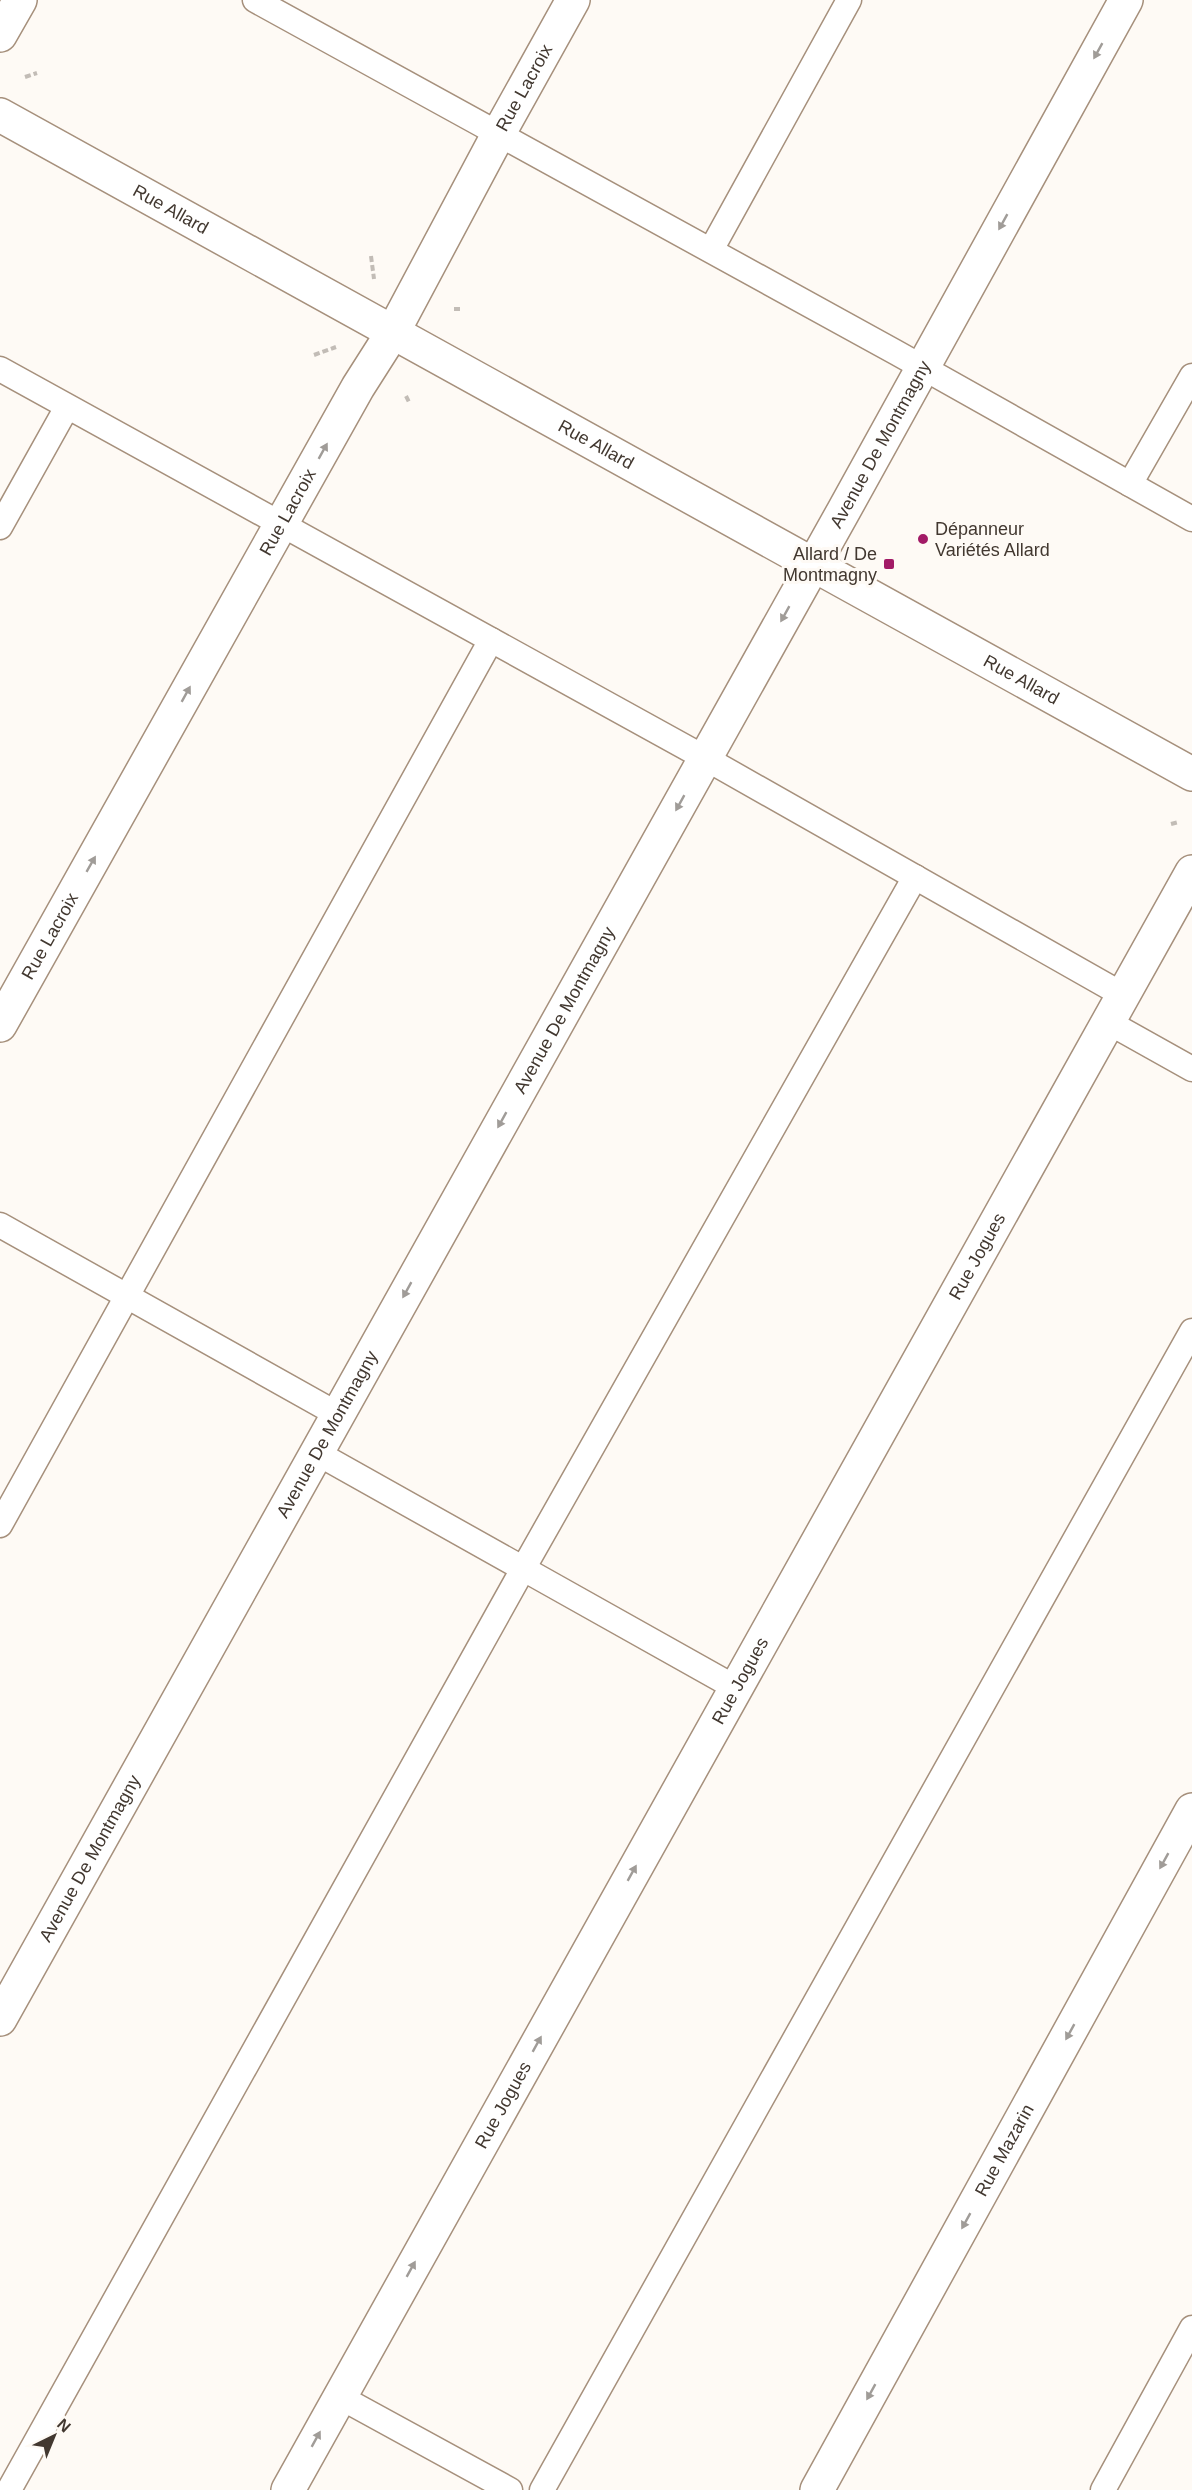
<svg xmlns="http://www.w3.org/2000/svg" width="1192" height="2490" font-family="Helvetica,sans-serif">
<style>
.lines{fill:none;stroke-linecap:round;stroke-linejoin:round}
.service-casing{stroke:#a6907c;stroke-width:27}
.minor-casing{stroke:#a6907c;stroke-width:36}
.tertiary-casing{stroke:#a6907c;stroke-width:36}
.path{stroke:#c2bcb6;stroke-width:4;stroke-dasharray:6 3;stroke-linecap:butt}
.service{stroke:#fff;stroke-width:24}
.minor{stroke:#fff;stroke-width:33}
.tertiary{stroke:#fff;stroke-width:33}
.oneway{fill:#a09c98}
.poi-dot{fill:#a21a66;stroke:#fefaf5;stroke-width:2}
.labels{text-anchor:middle;dominant-baseline:central;stroke-width:6;stroke-linejoin:round;paint-order:stroke}
.street-label{font-size:18px;fill:#423830;stroke:#fefaf5}
.poi-label{font-size:18px;fill:#423830;stroke:#fefaf5;text-anchor:start}
</style>
<rect width="100%" height="100%" fill="#fefaf5"/>
<g class="lines">
<defs>
<g id="service">
<path d="M255,0L897,353L1192,519"/>
<path d="M711,250L849,0"/>
<path d="M0,369L705,758L1123,995"/>
<path d="M1130,484L1192,376"/>
<path d="M0,527L67,407"/>
<path d="M1108,1022L1192,1069"/>
<path d="M0,1225L337,1414"/>
<path d="M317,1453L736,1688"/>
<path d="M0,1525L491,640"/>
<path d="M340,2397L510,2490"/>
<path d="M9,2490L523,1569L915,877"/>
<path d="M542,2490L1192,1331"/>
<path d="M1103,2490L1192,2328"/>
</g>
<g id="minor">
<path d="M0,35L20,0"/>
<path id="s1" d="M0,1025L358,387L393,332L499,133L573,0"/>
<path id="s2" d="M0,2019L843,512L1126,0"/>
<path id="s3" d="M288,2490L1192,872"/>
<path id="s4" d="M817,2490L1192,1810"/>
</g>
<g id="tertiary">
<path id="s5" d="M0,115L1192,774"/>
</g>
</defs>
<!-- service casing -->
<use href="#service" class="service-casing"/>
<!-- minor casing -->
<use href="#minor" class="minor-casing"/>
<!-- tertiary casing -->
<use href="#tertiary" class="tertiary-casing"/>
<!-- path -->
<g class="path">
<path d="M25,77L37,73"/>
<path d="M371,256L374,279"/>
<path d="M454,309H462"/>
<path d="M314,355L336,347"/>
<path d="M406,396L409,402"/>
<path d="M1171,824L1179,822"/>
</g>
<!-- service -->
<use href="#service" class="service"/>
<!-- minor -->
<use href="#minor" class="minor"/>
<!-- tertiary -->
<use href="#tertiary" class="tertiary"/>
</g>
<!-- one-way arrows -->
<defs><path id="oneway-solid" d="M-6-.8H1V-3.2L6.5 0L1 3.2V.8H-6Z" transform="scale(1.5)"/></defs>
<g class="oneway">
<use href="#oneway-solid" transform="translate(1098 51) rotate(119)"/>
<use href="#oneway-solid" transform="translate(1003 222) rotate(119)"/>
<use href="#oneway-solid" transform="translate(323 451) rotate(-61)"/>
<use href="#oneway-solid" transform="translate(785 614) rotate(119)"/>
<use href="#oneway-solid" transform="translate(186 694) rotate(-61)"/>
<use href="#oneway-solid" transform="translate(680 803) rotate(119)"/>
<use href="#oneway-solid" transform="translate(91 864) rotate(-60)"/>
<use href="#oneway-solid" transform="translate(502 1120) rotate(119)"/>
<use href="#oneway-solid" transform="translate(407 1290) rotate(119)"/>
<use href="#oneway-solid" transform="translate(1164 1861) rotate(119)"/>
<use href="#oneway-solid" transform="translate(632 1873) rotate(-61)"/>
<use href="#oneway-solid" transform="translate(1070 2032) rotate(119)"/>
<use href="#oneway-solid" transform="translate(537 2044) rotate(-61)"/>
<use href="#oneway-solid" transform="translate(966 2221) rotate(119)"/>
<use href="#oneway-solid" transform="translate(411 2269) rotate(-61)"/>
<use href="#oneway-solid" transform="translate(871 2392) rotate(119)"/>
<use href="#oneway-solid" transform="translate(316 2439) rotate(-61)"/>
</g>
<!-- markers -->
<g class="poi-dot">
<circle cx="923" cy="539" r="6"/>
<rect x="883" y="558" width="12" height="12" rx="3"/>
</g>
<g class="labels">
<!-- street labels -->
<g class="street-label">
<text stroke="none"><textPath href="#s1" startOffset="1074">Rue Lacroix</textPath></text>
<text stroke="none"><textPath href="#s5" startOffset="195">Rue Allard</textPath></text>
<text stroke="none"><textPath href="#s5" startOffset="681">Rue Allard</textPath></text>
<text stroke="none"><textPath href="#s2" startOffset="1804">Avenue De Montmagny</textPath></text>
<text stroke="none"><textPath href="#s1" startOffset="588">Rue Lacroix</textPath></text>
<text stroke="none"><textPath href="#s5" startOffset="1167">Rue Allard</textPath></text>
<text stroke="none"><textPath href="#s1" startOffset="102">Rue Lacroix</textPath></text>
<text stroke="none"><textPath href="#s2" startOffset="1156">Avenue De Montmagny</textPath></text>
<text stroke="none"><textPath href="#s3" startOffset="1413">Rue Jogues</textPath></text>
<text stroke="none"><textPath href="#s2" startOffset="670">Avenue De Montmagny</textPath></text>
<text stroke="none"><textPath href="#s3" startOffset="927">Rue Jogues</textPath></text>
<text stroke="none"><textPath href="#s2" startOffset="184">Avenue De Montmagny</textPath></text>
<text stroke="none"><textPath href="#s3" startOffset="441">Rue Jogues</textPath></text>
<text stroke="none"><textPath href="#s4" startOffset="388">Rue Mazarin</textPath></text>
</g>
<!-- poi labels -->
<g class="poi-label">
<text x="935" y="529">Dépanneur<tspan x="935" dy="21">Variétés Allard</tspan></text>
<text x="877" y="554" text-anchor="end">Allard / De<tspan x="877" dy="21">Montmagny</tspan></text>
</g>
</g>
<!-- north arrow -->
<g transform="translate(54 2436) rotate(43)" stroke="#fefaf5" stroke-width="4.5" paint-order="stroke">
<path d="M0-4.5L10 22L0 15L-10 22Z" fill="#423830"/>
<text y="-9" font-size="16" font-weight="bold" text-anchor="middle" fill="#423830">N</text>
</g>
</svg>
